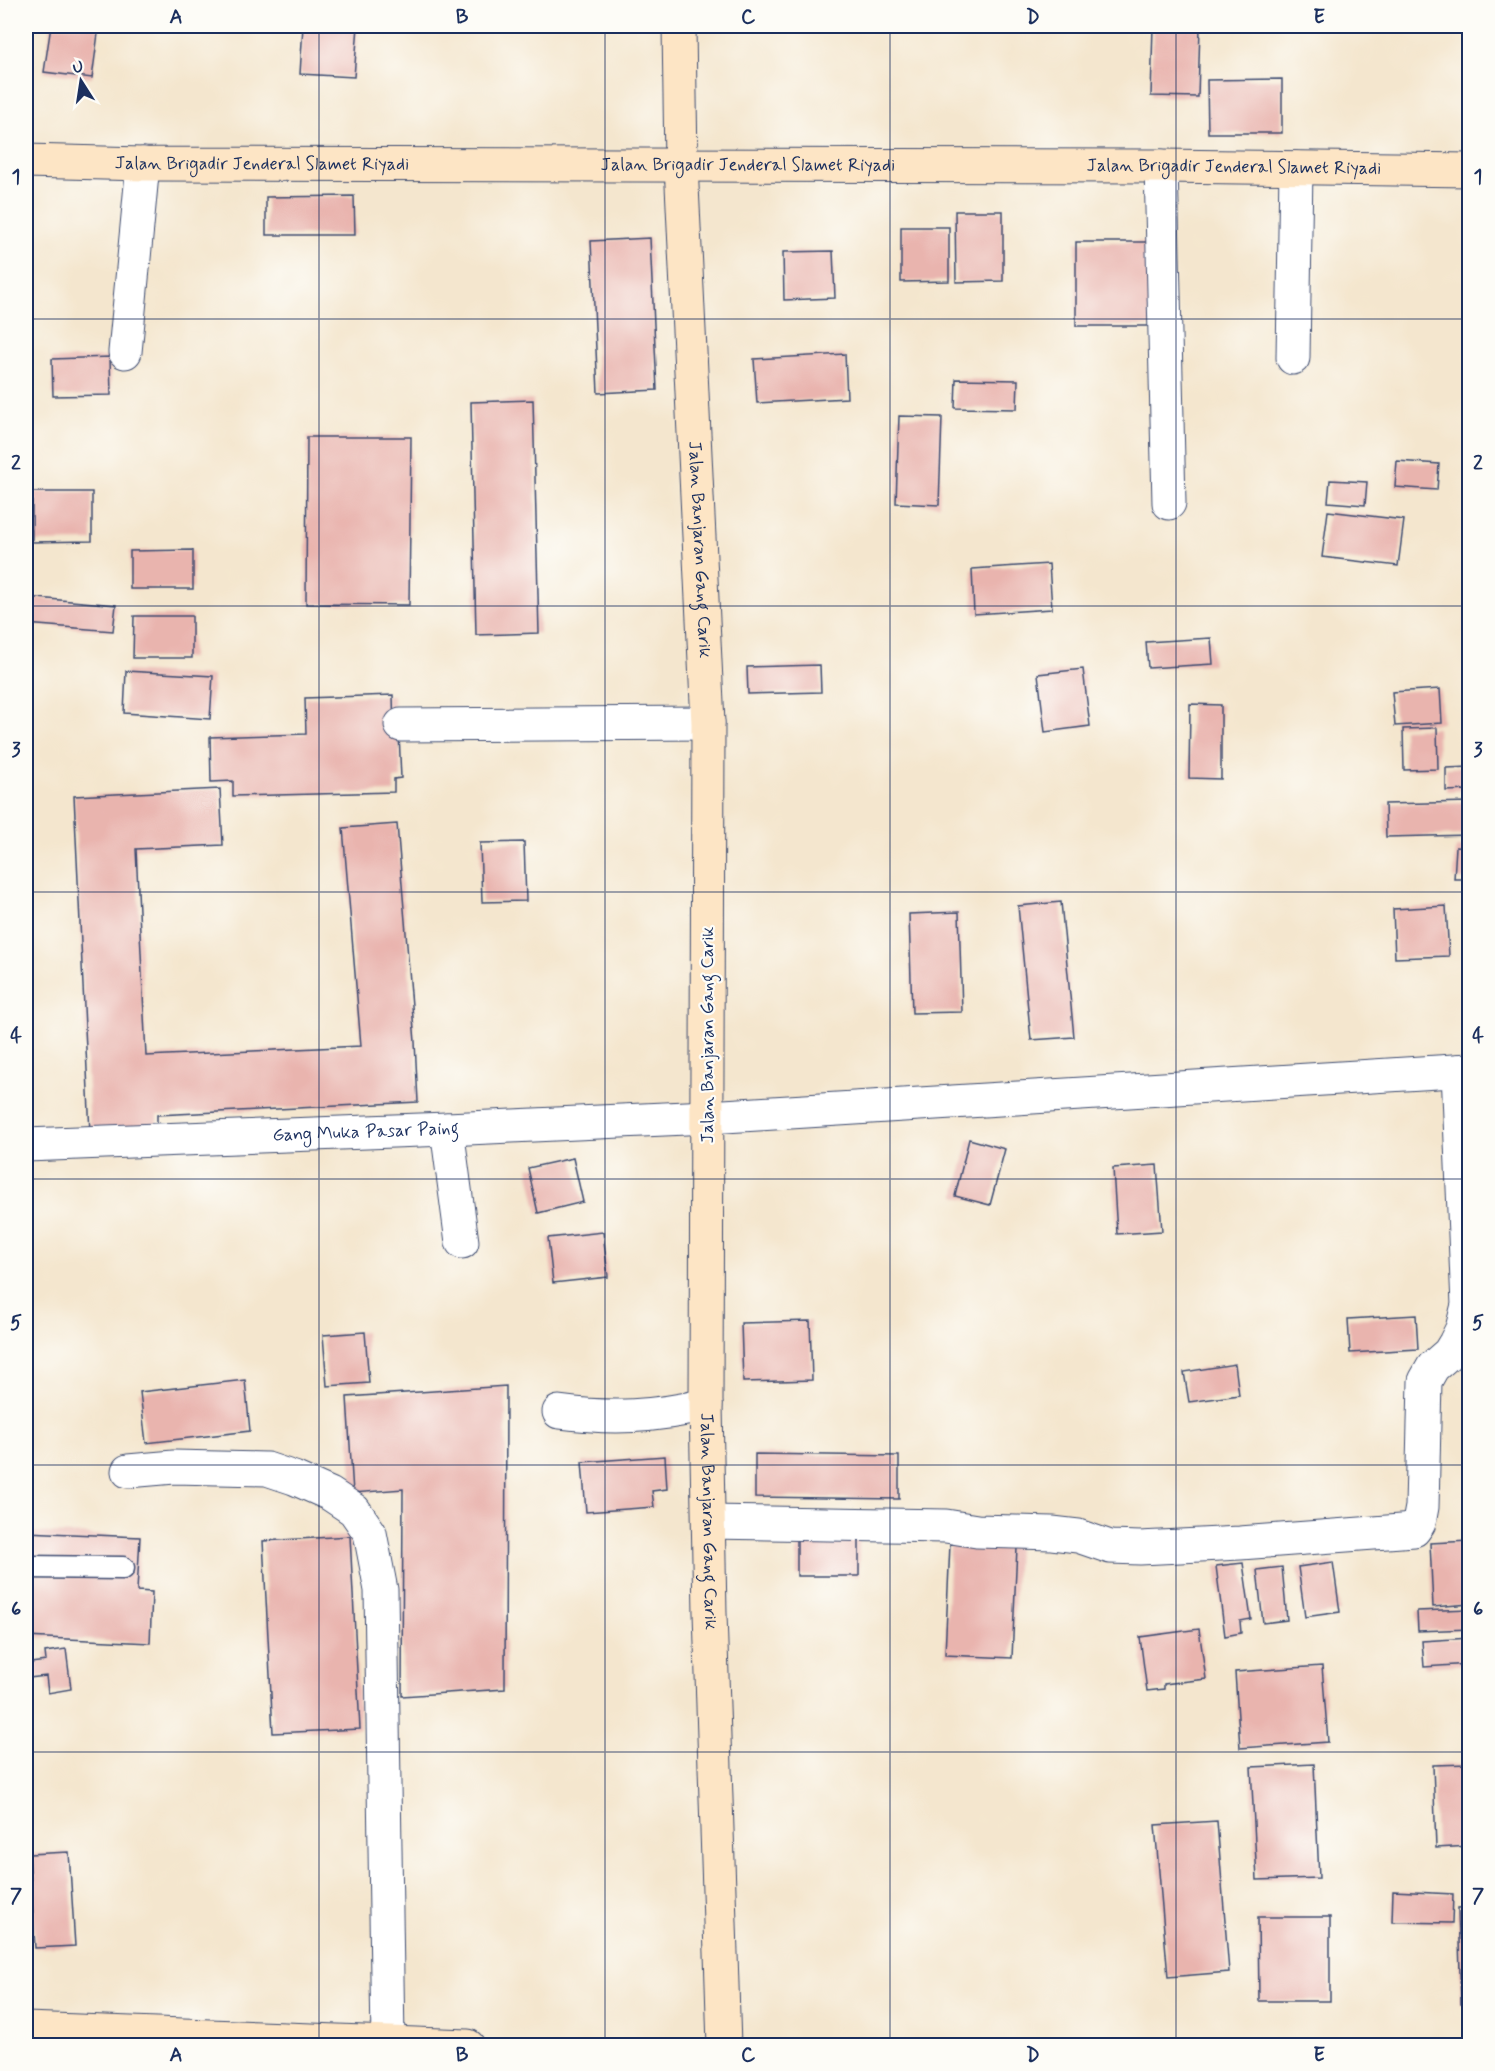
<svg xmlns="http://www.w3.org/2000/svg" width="1495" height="2071" font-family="Mynerve,sans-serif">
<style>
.building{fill:#e9b4ae}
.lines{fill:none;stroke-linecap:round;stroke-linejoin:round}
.lane-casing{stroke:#3c4a6f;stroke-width:25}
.street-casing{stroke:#3c4a6f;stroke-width:35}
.secondary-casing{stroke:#3c4a6f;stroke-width:35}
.lane{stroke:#fff;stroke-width:22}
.street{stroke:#fff;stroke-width:33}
.secondary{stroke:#fde5c5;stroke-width:33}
.grid{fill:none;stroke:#1b2f5e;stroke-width:1.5;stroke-opacity:0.55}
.labels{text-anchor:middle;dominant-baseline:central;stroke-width:4.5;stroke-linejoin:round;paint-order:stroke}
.street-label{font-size:18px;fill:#1b2f5e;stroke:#fdfcf7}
.neatline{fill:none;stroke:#1b2f5e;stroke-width:2}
.grid-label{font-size:20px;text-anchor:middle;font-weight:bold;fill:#1b2f5e}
</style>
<rect width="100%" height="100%" fill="#fdfcf7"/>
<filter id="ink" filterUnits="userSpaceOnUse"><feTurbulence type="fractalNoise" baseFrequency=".0167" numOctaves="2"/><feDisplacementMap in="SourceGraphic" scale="12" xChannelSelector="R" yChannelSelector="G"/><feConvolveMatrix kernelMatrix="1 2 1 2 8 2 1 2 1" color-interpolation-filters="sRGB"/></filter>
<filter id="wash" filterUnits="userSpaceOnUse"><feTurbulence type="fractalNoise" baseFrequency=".008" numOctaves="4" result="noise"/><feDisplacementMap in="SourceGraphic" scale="24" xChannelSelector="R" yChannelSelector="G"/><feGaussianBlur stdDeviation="1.35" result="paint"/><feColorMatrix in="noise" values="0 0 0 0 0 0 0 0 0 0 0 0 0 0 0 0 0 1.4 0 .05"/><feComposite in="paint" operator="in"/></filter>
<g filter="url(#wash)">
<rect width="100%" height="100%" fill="#f4e6ce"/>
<g id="blocks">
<!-- building -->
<g class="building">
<path d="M51,26H99L92,78L44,72Z"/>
<path d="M303,26H358L354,77L300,74Z"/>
<path d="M1153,26H1200L1198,97L1151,96Z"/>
<path d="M1282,79V133H1208L1207,80Z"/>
<path d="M354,196L355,235H266V197Z"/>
<path d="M955,211H1003V281L956,282Z"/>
<path d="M901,227H949V281L901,282Z"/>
<path d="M650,238L657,390L598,393L591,241Z"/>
<rect x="1076" y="242" width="78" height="84"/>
<path d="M833,251L835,298L784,300L783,252Z"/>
<path d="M845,354L847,398L757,403L754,359Z"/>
<path d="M110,357L111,395L53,396L52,359Z"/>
<path d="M956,379L1018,380L1017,409L955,408Z"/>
<path d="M533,400L539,633L476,635L471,402Z"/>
<path d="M899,416L942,417L939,505L896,503Z"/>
<path d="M307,437H411L409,605L306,604Z"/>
<path d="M1397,461L1439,464L1437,490L1395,487Z"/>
<path d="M1330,480L1367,482L1365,505L1328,502Z"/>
<path d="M32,492H92V541L32,542Z"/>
<path d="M1328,511L1404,520L1398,566L1322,557Z"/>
<path d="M193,550V589H130V551Z"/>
<path d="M1049,564L1052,609L974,614L972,569Z"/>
<path d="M1468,576H1470V633H1464Z"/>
<path d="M26,597L116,605L113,631L26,624Z"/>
<path d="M134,616H192V658H133Z"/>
<path d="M1211,638L1213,664L1148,668L1146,642Z"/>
<path d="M820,665L821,692L748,694L747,667Z"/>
<path d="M1083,669L1090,726L1045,732L1038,674Z"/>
<path d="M126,671L213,676L210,719L124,713Z"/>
<path d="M1440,689L1442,723L1395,726L1392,692Z"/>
<path d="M393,695L394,734H399L401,778L394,779V792L233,796V781L211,782L210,737L306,734L305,698Z"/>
<path d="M1190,704L1221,705V779L1189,778Z"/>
<path d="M1437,728L1438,769L1404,770L1403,729Z"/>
<path d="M1470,767V790L1446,791V768Z"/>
<path d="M220,789L223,845L136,849L146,1056L361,1046L343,828L397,824L415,1042L418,1102L157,1115V1129L90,1133L74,796Z"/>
<path d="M1470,802V835L1386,837L1385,804Z"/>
<path d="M524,842L526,901L482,902L480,843Z"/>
<path d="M1456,847L1470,848V879H1454Z"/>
<path d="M1061,902L1074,1037L1031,1040L1018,906Z"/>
<path d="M1446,906L1449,956L1395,958L1393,909Z"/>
<path d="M959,912L962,1012L912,1013L909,914Z"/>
<path d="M969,1139L1005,1149L990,1205L955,1196Z"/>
<path d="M573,1158L583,1202L538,1213L528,1168Z"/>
<path d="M1157,1165L1162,1231L1117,1234L1113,1168Z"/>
<path d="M603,1232L608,1277L553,1283L548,1238Z"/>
<path d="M1416,1315L1418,1349L1350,1353L1348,1319Z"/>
<path d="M810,1321L812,1380L743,1382L741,1323Z"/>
<path d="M365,1332L369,1383L327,1386L323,1335Z"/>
<path d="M1235,1364L1239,1395L1189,1402L1184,1372Z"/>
<path d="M245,1380L250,1431L146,1443L140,1392Z"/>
<path d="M506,1386L505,1689L402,1696L403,1489L353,1493L347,1397Z"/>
<path d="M755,1454L899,1456V1499L755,1497Z"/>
<path d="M665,1456L667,1489L652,1491L654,1507L586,1512L582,1462Z"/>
<path d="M26,1532L140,1537L137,1591L152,1592L150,1643L26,1637Z"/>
<path d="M859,1532V1576H797V1533Z"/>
<path d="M350,1536L360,1729L273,1733L263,1541Z"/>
<path d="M1470,1541V1604L1433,1607L1430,1543Z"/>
<path d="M950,1544L1017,1547L1012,1658L945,1655Z"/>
<path d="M1333,1562L1340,1612L1305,1617L1298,1567Z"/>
<path d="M1243,1563L1251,1619L1240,1621L1241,1633L1225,1636L1216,1566Z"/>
<path d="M1282,1567L1287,1620L1263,1623L1257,1570Z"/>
<path d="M1470,1609V1629L1418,1631L1417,1611Z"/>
<path d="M1199,1629L1206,1679L1164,1684V1689L1147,1691L1140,1637Z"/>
<path d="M1470,1638V1664L1424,1667L1422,1641Z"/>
<path d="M29,1647L31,1663L46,1661L45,1652L66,1649L71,1689L48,1693L46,1676L29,1678V1684H26V1648Z"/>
<path d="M1322,1666L1328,1742L1240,1748L1235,1672Z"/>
<path d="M1314,1764L1319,1878L1257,1880L1251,1767Z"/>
<path d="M1470,1764V1846L1436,1848L1433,1765Z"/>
<path d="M1217,1821L1229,1972L1168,1977L1155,1825Z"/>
<path d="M69,1852L75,1946L35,1948L29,1854Z"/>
<path d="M26,1878L31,1912L26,1913Z"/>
<path d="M1393,1891L1453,1894L1452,1923L1392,1922Z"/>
<path d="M1470,1907V2004H1461L1458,1908Z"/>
<path d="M1258,1917H1330V2001H1259Z"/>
</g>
</g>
</g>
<g filter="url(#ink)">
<use href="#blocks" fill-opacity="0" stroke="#3c4a6f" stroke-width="1.5"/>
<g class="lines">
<defs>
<path id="lane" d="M26,1567L123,1568"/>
<g id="street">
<path d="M1161,166L1169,503"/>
<path d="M125,352L143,164"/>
<path d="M1293,358L1296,168"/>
<path d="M401,725L708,723"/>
<path d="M447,1129L462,1242"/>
<path id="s1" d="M26,1145L447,1129L708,1117L1470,1070"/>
<path d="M559,1412C612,1419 654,1417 706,1405"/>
<path d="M128,1471L174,1467L267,1469L294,1478L330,1494L354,1510L370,1533L381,1590L388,2042"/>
<path d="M709,1522L946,1526L977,1531L1052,1533L1078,1536L1110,1547L1140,1548L1240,1543L1414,1530L1419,1523L1422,1507L1425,1381L1433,1367L1449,1353L1455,1343L1462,1329L1468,1305L1458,1071"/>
</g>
<g id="secondary">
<path id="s2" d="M679,26L681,165L708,723L706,1405L710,1613L724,2046"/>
<path id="s3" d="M26,161L143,164L1161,166L1470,170"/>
<path d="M26,2029L468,2046"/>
</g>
</defs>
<!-- lane casing -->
<use href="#lane" class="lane-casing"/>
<!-- street casing -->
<use href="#street" class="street-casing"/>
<!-- secondary casing -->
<use href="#secondary" class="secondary-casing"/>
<!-- lane -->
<use href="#lane" class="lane"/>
<!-- street -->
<use href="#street" class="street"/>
<!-- secondary -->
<use href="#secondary" class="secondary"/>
</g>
</g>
<!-- grid -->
<path class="grid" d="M319,26V2046M605,26V2046M890,26V2046M1176,26V2046M26,319H1470M26,606H1470M26,892H1470M26,1179H1470M26,1465H1470M26,1752H1470"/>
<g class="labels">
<!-- street labels -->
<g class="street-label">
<text stroke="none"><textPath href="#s3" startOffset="236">Jalan Brigadir Jenderal Slamet Riyadi</textPath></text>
<text stroke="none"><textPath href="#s3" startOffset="722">Jalan Brigadir Jenderal Slamet Riyadi</textPath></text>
<text stroke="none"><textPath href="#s3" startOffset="1208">Jalan Brigadir Jenderal Slamet Riyadi</textPath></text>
<text stroke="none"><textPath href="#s2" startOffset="524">Jalan Banjaran Gang Carik</textPath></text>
<text transform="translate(708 1035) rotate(-90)">Jalan Banjaran Gang Carik</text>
<text stroke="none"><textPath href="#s1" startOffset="340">Gang Muka Pasar Paing</textPath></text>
<text stroke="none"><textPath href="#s2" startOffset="1496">Jalan Banjaran Gang Carik</textPath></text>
</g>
</g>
<!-- margin -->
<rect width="1495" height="2071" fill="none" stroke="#fdfcf7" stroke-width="66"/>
<!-- north arrow -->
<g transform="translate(81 81) rotate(348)" stroke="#fdfcf7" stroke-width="4.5" paint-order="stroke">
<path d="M0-4.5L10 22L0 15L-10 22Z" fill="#1b2f5e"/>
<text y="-9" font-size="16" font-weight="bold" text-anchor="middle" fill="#1b2f5e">U</text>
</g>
<rect x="33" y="33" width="1429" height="2005" class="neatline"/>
<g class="grid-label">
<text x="176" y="23">A</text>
<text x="462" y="23">B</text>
<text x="748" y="23">C</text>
<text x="1033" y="23">D</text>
<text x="1319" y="23">E</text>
<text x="16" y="183">1</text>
<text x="1478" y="183">1</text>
<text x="16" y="469">2</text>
<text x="1478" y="469">2</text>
<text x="16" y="756">3</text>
<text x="1478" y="756">3</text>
<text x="16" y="1042">4</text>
<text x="1478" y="1042">4</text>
<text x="16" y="1329">5</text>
<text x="1478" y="1329">5</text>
<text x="16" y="1615">6</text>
<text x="1478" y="1615">6</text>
<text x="16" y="1902">7</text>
<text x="1478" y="1902">7</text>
<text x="176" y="2061">A</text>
<text x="462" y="2061">B</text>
<text x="748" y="2061">C</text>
<text x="1033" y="2061">D</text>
<text x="1319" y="2061">E</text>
</g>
</svg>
